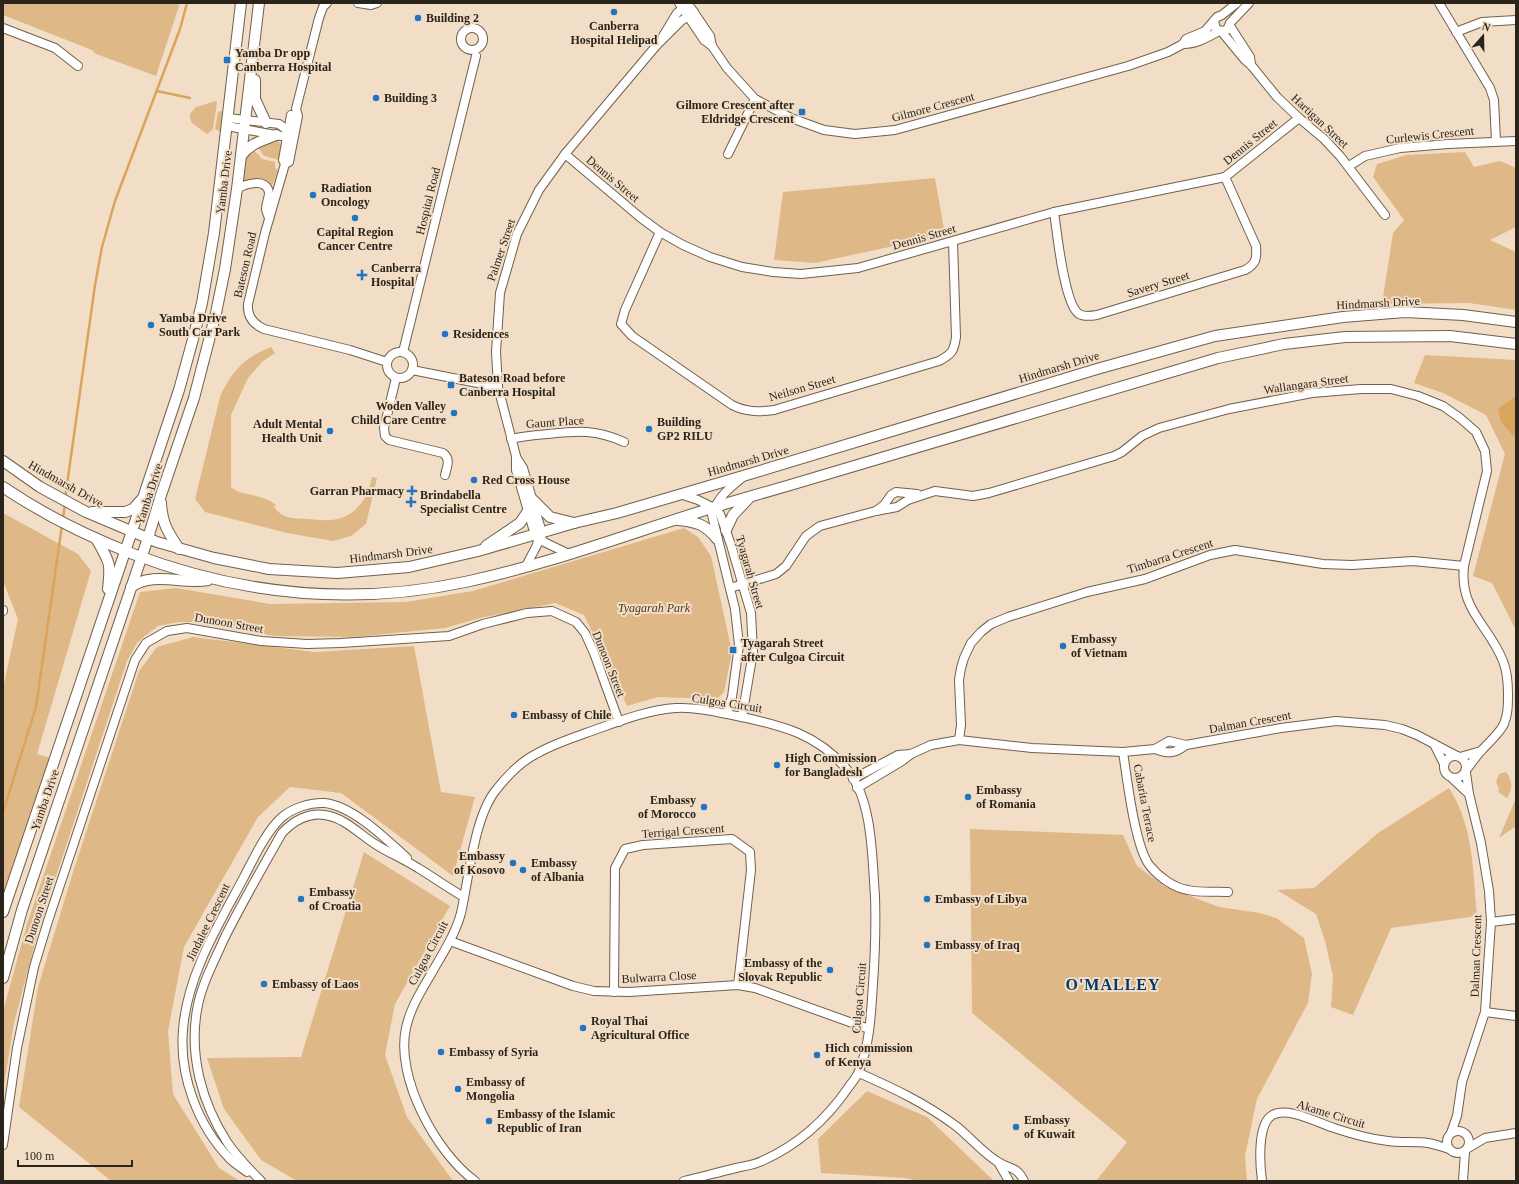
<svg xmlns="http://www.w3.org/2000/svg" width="1519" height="1184" font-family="Georgia,serif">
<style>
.green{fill:#dfb887}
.water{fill:#dba45c}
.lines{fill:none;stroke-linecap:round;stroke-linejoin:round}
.stream{stroke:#dba45c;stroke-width:2.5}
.minor-casing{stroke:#71604b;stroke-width:10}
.major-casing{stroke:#71604b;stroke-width:12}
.minor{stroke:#fff;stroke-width:8}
.major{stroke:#fff;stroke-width:10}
.poi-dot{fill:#2273c2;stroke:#f2dec7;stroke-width:1.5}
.labels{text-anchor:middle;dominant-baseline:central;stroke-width:4;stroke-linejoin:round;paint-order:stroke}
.poi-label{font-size:12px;font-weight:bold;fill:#2b241b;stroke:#f2dec7;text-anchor:start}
.street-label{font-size:12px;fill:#2b241b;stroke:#f2dec7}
.park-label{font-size:12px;font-style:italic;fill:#4f3819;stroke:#f2dec7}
.district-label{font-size:16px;font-weight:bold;letter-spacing:1px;fill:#02396a;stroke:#f2dec7}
</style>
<rect width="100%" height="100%" fill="#f2dec7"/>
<!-- green -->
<g class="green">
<path d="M3,3H180L156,76L96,54L92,50L3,15Z"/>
<path d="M216,101L217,102L213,129L207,134L192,123L190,118V114L196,107Z"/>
<path d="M220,111L224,112L221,131L220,132L215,129L218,112Z"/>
<path d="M274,140L278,141L282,145L280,158L279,160L264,156L257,146Z"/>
<path d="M252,148L262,159L275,162V168L278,170L273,184L271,185L264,181L242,182L245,158Z"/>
<path d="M1465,152L1474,167L1500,161L1516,168V227L1490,240L1516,252V310L1469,303L1382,304L1393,233L1404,220L1373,177L1377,164L1407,155Z"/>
<path d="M935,178L945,235L815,263L774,260L783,192Z"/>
<path d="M271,347L275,353L262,362L248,378L231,415V487C239,496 262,493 276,505L274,507C283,519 292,518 306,519C314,519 323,521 331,520C355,518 368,499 372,477L377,478L366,524L351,536L333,541L287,533L205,512L195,499L220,397C226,382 237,366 251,357C257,353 264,350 271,347Z"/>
<path d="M1425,355L1516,360V630L1492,583L1473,576L1505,454L1486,415L1443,393L1414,383Z"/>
<path d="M3,513L78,554L91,571L37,754L50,758L3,905V688L18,619L3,581Z"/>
<path d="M684,528L698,537L711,556L732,652L724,692L717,699L658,697L627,706L584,615L555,603L480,618L445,628L354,637L275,636L195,622H179L158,626L146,635L137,643L127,661L39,928L14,1023L3,1092V1011L27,924L140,592L176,588L270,604L406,602L473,591Z"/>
<path d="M193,637L315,652L414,646L441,792L475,797L453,876L341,793L290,787L258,817L184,947L168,1031L173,1094L219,1168L240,1181H111L19,1107L38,987L73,872L139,671L157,647Z"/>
<path d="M1506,772C1513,781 1513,788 1507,798L1498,792L1499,789L1496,782L1499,774Z"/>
<path d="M1449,788C1474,826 1473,873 1477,916L1391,928L1353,1015L1331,1007L1333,976L1325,941L1316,914L1277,890L1314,888L1378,833Z"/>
<path d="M1516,798V826L1499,838Z"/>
<path d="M970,829L1123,835L1137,866L1164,886L1219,907L1260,913L1276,918L1304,938L1312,974L1308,1003L1257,1099L1245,1156L1247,1181H1096L1127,1142L972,1013Z"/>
<path d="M364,852L450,906L395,1004L385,1055L407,1117L453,1181H297L261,1160L224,1109L207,1058L301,1057Z"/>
<path d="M867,1091L927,1117L994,1181H920L905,1178L821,1173L818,1139Z"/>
</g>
<!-- water -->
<path class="water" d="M1516,396V439L1501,422L1498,409Z"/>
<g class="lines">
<!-- stream -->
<g class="stream">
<path d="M157,91L190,98"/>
<path d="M65,499L95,285L102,247L115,201L180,29L187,3"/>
<path d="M63,518L65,504"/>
<path d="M3,812L36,707L62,525"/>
</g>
<defs>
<g id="minor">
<path d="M358,3L371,5L377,3"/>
<path d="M679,3L704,40L712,46L727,68L755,99L791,118L824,130L855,134L895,130L1128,66L1168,52L1183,44L1186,39L1205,31L1217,17L1222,15L1237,3"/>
<path d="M1439,3L1490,88L1494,100L1496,141"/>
<path d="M691,8L710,36L712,46"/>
<path d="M1214,21L1216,29L1221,31L1227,30L1230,23L1249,3"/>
<path d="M1230,26L1250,57L1251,65"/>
<circle cx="472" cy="39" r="11"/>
<path d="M3,28L55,48L78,66"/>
<path d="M1221,31L1245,60L1251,65L1277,97L1299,118L1324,139L1340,156L1385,215"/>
<path d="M1456,32L1482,22L1516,20"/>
<path d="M663,36L677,13L688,4"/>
<path d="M1183,44C1197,44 1208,37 1219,31"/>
<path d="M291,115L283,160L285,164L265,233L248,304C247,316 253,324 264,329L350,350L387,362"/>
<path d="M228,118L279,124L288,131L290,134"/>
<path d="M227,126L292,138"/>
<path d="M565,154L641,218L660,232L683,245L710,257L742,267L773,272L801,274L858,268L1054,212L1225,177L1299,118"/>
<path d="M728,154L755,99"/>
<path d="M285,164L289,162L298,116L296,109L319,18L323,7L327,3"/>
<path d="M1349,166L1365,156L1400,148L1448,144L1516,141"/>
<path d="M237,189C245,184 267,177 269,193C269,198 266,203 266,209C266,211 268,215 269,218"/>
<path d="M1054,212C1057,232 1064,304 1079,314C1084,317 1091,316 1097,315L1245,270C1256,264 1257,259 1256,246L1225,177"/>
<path d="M660,232L625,310L621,324L632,336L732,405C746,412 758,412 774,410L939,361C952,354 954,351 956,337L953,242"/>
<circle cx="400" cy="365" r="13"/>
<path d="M403,352L476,56"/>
<path d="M412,370L498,387"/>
<path d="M396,378L384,428L385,436L389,440L443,453C451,459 447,467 445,475"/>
<path d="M511,439C523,436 536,435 548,434C578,431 595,429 624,442"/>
<path d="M516,457L523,468L540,526L537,545L526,566"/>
<path d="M680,494L698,500L714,508L720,514L731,545L751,613L753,652L742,717"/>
<path d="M876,511L884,505L891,495L896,492L917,494"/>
<path d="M569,554L544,542L533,528L516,470V456L498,387L496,352L500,293L517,234L539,190L565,154L656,46L681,21L694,12"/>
<path d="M730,588L776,574L786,566L806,536L820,526L876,511L897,507L908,500L935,491L973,496L989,493L1114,456L1122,452L1142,436L1159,428L1229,409L1312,393L1361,389H1391L1418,396L1443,406L1460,418L1476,432L1485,451L1487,471L1464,566C1459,610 1489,625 1503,661C1507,671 1508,684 1508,694C1508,705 1508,714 1504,724C1499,734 1489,742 1482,750C1476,756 1472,763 1467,769"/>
<path d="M3,610V611"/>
<path d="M727,714L732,697L739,645L735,609L712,515C717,498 729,488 743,477"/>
<path d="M959,740L961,725L959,680L961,668L964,658L971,643L981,632L991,624L1008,617L1087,592L1145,579L1210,555L1235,550L1323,564L1352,565L1413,561L1464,566"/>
<path d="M1434,744L1444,764"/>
<path d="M1155,749C1168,754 1175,754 1186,745"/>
<path d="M1123,752C1127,778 1135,848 1150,866C1159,877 1174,888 1188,890C1201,893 1215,891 1228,892"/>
<circle cx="1455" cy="767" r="11"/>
<path d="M1460,757L1481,751"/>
<path d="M853,779L898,755L911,754L931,745L959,740L1032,748L1123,752L1155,749L1169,741L1186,745L1281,728L1336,721L1385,725L1402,729L1417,735L1457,756"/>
<path d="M1453,779L1469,794"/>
<path d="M857,788L902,761L911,754"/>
<path d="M1491,922L1516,919"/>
<path d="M450,941L573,986L594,991L629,992L738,985L755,988L869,1029"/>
<path d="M614,992L615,868L625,849L643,845L732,839L750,852L751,870L738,985"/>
<path d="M1485,1012L1516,1016"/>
<path d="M859,1073C893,1088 925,1103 956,1126C970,1137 982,1152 998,1162C1009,1169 1017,1166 1024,1181"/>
<circle cx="1458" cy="1142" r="11"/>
<path d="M1451,1133L1457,1116L1462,1082L1485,1012L1491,922L1489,891L1481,843L1469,794L1466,773"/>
<path d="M3,1145L17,1048L34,967L48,921L135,660L146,643L167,631L187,628L261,641L307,644L341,643L449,636L483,624L527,613L552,611L576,622L585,633L594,653L619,722"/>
<path d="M1468,1148L1485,1138L1516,1133"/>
<path d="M998,1162L1009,1181"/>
<path d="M247,1172C242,1168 235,1164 230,1159C198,1126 179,1076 183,1030C187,975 219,924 244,877C254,858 266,832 281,818C292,808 311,802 325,803C353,806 387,840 407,858"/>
<path d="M261,1181C249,1169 237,1157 227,1142C202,1103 189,1056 197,1010C201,985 214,962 224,939C242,903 262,868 282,833C293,821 309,812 325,815C345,818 359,834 375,844C389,853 404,859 418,868C433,877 448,888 464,897"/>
<path d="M475,1181C436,1153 395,1077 406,1028C411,1005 424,987 435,967C445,950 456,932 461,913C469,878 474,817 496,790C507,776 520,762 536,754C551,745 569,739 586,733C615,723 645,710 676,708C697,707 717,712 737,716C781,725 819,734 849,772C873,803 872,859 875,896C876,926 875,955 873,984C871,1013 870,1044 859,1071C857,1077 852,1082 848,1088C826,1120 798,1145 762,1161C754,1165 745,1166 736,1168C719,1172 701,1177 684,1181"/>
<path d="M1262,1181C1260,1166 1257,1126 1271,1116C1286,1105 1318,1123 1334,1128C1352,1134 1370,1139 1388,1141C1401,1143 1415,1141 1428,1143C1435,1144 1442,1147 1449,1149"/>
<path d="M1463,1181L1465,1151"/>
</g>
<g id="major">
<path d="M255,80V99L266,123"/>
<path d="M241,156C250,143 262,141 276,135"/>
<path d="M3,461L40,487L86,512L157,542L214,558L269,569L337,573L409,567L478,551L574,523L617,513L743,476L1097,369L1215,336L1343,317L1405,312L1463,315L1516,322"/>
<path d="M3,487C44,515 87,536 133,554C241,595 352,606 465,582C555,563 641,529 728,503C892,456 1055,405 1218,358L1284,344L1345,337L1450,336L1516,344"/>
<path d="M532,499L550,517L574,523"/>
<path d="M161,503C162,524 168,532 179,549"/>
<path d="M92,512H125L133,509L141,500"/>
<path d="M678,520C697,522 705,524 717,539"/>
<path d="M726,530L733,515L750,497"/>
<path d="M97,540C110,563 111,563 108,589"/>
<path d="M486,546L520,523L528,511"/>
<path d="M131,587C154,571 182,585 208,580"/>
<path d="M3,912L132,531L179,390L193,339L202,303L214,233L241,3"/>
<path d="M3,978L22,910L148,538L161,495L194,398L216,313L225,269L237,189L259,3"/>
</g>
</defs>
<!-- minor casing -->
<use href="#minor" class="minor-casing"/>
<!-- major casing -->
<use href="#major" class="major-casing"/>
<!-- minor -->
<use href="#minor" class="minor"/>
<!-- major -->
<use href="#major" class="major"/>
</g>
<!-- markers -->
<g class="poi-dot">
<circle cx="614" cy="12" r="4"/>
<circle cx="418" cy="18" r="4"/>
<rect x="223" y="56" width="8" height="8" rx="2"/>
<circle cx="376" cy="98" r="4"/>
<rect x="798" y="108" width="8" height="8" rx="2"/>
<circle cx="313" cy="195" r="4"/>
<circle cx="355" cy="218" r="4"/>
<path d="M360 269h4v4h4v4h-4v4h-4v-4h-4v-4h4z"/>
<circle cx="151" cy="325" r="4"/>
<circle cx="445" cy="334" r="4"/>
<rect x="447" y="381" width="8" height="8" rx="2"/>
<circle cx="454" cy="413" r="4"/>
<circle cx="649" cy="429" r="4"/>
<circle cx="330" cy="431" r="4"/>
<circle cx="474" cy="480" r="4"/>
<path d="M410 485h4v4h4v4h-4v4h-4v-4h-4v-4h4z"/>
<path d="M409 496h4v4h4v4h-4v4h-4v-4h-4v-4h4z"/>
<circle cx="1063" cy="646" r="4"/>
<rect x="729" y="646" width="8" height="8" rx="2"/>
<circle cx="514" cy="715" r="4"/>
<circle cx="777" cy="765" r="4"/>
<circle cx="968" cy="797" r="4"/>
<circle cx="704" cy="807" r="4"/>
<circle cx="513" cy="863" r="4"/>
<circle cx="523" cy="870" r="4"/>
<circle cx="301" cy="899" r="4"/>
<circle cx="927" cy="899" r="4"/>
<circle cx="927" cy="945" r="4"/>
<circle cx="830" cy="970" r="4"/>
<circle cx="264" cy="984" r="4"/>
<circle cx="583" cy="1028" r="4"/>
<circle cx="441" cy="1052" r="4"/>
<circle cx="817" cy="1055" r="4"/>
<circle cx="458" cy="1089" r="4"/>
<circle cx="489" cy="1121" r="4"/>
<circle cx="1016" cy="1127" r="4"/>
</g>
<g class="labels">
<!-- poi labels -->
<g class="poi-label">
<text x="426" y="18">Building 2</text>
<text x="614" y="26" text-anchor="middle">Canberra<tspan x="614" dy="14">Hospital Helipad</tspan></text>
<text x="235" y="53">Yamba Dr opp<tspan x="235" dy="14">Canberra Hospital</tspan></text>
<text x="384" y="98">Building 3</text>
<text x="794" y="105" text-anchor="end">Gilmore Crescent after<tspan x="794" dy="14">Eldridge Crescent</tspan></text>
<text x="321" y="188">Radiation<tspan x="321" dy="14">Oncology</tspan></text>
<text x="355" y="232" text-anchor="middle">Capital Region<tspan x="355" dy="14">Cancer Centre</tspan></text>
<text x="371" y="268">Canberra<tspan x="371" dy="14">Hospital</tspan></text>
<text x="159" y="318">Yamba Drive<tspan x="159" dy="14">South Car Park</tspan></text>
<text x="453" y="334">Residences</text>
<text x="459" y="378">Bateson Road before<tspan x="459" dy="14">Canberra Hospital</tspan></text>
<text x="446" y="406" text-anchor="end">Woden Valley<tspan x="446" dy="14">Child Care Centre</tspan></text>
<text x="657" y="422">Building<tspan x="657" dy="14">GP2 RILU</tspan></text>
<text x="322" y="424" text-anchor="end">Adult Mental<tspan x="322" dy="14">Health Unit</tspan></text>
<text x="482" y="480">Red Cross House</text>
<text x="404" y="491" text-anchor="end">Garran Pharmacy</text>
<text x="420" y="495">Brindabella<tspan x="420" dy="14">Specialist Centre</tspan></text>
<text x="1071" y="639">Embassy<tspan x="1071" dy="14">of Vietnam</tspan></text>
<text x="741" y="643">Tyagarah Street<tspan x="741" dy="14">after Culgoa Circuit</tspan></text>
<text x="522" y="715">Embassy of Chile</text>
<text x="785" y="758">High Commission<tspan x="785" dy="14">for Bangladesh</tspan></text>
<text x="976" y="790">Embassy<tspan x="976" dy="14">of Romania</tspan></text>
<text x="696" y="800" text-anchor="end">Embassy<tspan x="696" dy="14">of Morocco</tspan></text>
<text x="505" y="856" text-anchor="end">Embassy<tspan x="505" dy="14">of Kosovo</tspan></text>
<text x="531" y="863">Embassy<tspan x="531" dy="14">of Albania</tspan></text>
<text x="309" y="892">Embassy<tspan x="309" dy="14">of Croatia</tspan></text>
<text x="935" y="899">Embassy of Libya</text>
<text x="935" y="945">Embassy of Iraq</text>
<text x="822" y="963" text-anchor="end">Embassy of the<tspan x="822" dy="14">Slovak Republic</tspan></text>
<text x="272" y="984">Embassy of Laos</text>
<text x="591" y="1021">Royal Thai<tspan x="591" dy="14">Agricultural Office</tspan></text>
<text x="825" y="1048">Hich commission<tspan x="825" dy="14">of Kenya</tspan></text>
<text x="449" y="1052">Embassy of Syria</text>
<text x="466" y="1082">Embassy of<tspan x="466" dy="14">Mongolia</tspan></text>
<text x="497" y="1114">Embassy of the Islamic<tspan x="497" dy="14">Republic of Iran</tspan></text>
<text x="1024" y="1120">Embassy<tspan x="1024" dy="14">of Kuwait</tspan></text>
</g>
<!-- street labels -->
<g class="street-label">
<text transform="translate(933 107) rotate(-15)">Gilmore Crescent</text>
<text transform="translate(1320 121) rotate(43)">Hartigan Street</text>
<text transform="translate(1430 135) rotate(-6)">Curlewis Crescent</text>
<text transform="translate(1250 142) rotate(-39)">Dennis Street</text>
<text transform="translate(613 179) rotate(40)">Dennis Street</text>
<text transform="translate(224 182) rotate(-83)">Yamba Drive</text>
<text transform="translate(428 201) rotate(-76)">Hospital Road</text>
<text transform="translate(924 237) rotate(-16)">Dennis Street</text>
<text transform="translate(501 250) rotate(-71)">Palmer Street</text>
<text transform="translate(245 265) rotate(-77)">Bateson Road</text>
<text transform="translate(1158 284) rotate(-17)">Savery Street</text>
<text transform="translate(1378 303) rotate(-3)">Hindmarsh Drive</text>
<text transform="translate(1059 367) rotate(-17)">Hindmarsh Drive</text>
<text transform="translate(1306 384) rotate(-8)">Wallangara Street</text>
<text transform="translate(802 388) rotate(-16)">Neilson Street</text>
<text transform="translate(555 422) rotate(-4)">Gaunt Place</text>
<text transform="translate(748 461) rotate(-16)">Hindmarsh Drive</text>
<text transform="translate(66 484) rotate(29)">Hindmarsh Drive</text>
<text transform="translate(149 494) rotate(-72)">Yamba Drive</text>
<text transform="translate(391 554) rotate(-7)">Hindmarsh Drive</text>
<text transform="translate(1170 556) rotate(-18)">Timbarra Crescent</text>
<text transform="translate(750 572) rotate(74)">Tyagarah Street</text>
<text transform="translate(229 623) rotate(10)">Dunoon Street</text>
<text transform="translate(609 664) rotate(68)">Dunoon Street</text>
<text transform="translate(727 703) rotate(9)">Culgoa Circuit</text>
<text transform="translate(1250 722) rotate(-10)">Dalman Crescent</text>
<text transform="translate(45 800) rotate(-71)">Yamba Drive</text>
<text transform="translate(1145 803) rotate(79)">Cabarita Terrace</text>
<text transform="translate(683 831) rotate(-4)">Terrigal Crescent</text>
<text transform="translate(39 910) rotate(-72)">Dunoon Street</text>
<text transform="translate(208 922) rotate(-64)">Jindalee Crescent</text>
<text transform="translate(428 953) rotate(-62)">Culgoa Circuit</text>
<text transform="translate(1476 956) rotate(-88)">Dalman Crescent</text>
<text transform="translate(659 977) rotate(-3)">Bulwarra Close</text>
<text transform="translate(859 998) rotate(-85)">Culgoa Circuit</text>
<text transform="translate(1331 1114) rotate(17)">Akame Circuit</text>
</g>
<!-- park labels -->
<g class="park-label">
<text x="654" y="608">Tyagarah Park</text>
</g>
<!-- district labels -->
<g class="district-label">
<text x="1113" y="984">O'MALLEY</text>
</g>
</g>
<!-- border -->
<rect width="1519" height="1184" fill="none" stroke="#2b241b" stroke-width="8"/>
<!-- north arrow -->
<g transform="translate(1483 36) rotate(20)" stroke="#f2dec7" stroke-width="3" paint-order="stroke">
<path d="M0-3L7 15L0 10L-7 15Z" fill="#2b241b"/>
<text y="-6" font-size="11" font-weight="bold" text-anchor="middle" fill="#2b241b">N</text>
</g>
<!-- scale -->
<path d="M18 1160v6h114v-6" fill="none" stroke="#2b241b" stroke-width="2"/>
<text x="24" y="1160" font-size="12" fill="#2b241b" stroke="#f2dec7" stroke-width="3" paint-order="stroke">100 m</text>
</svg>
